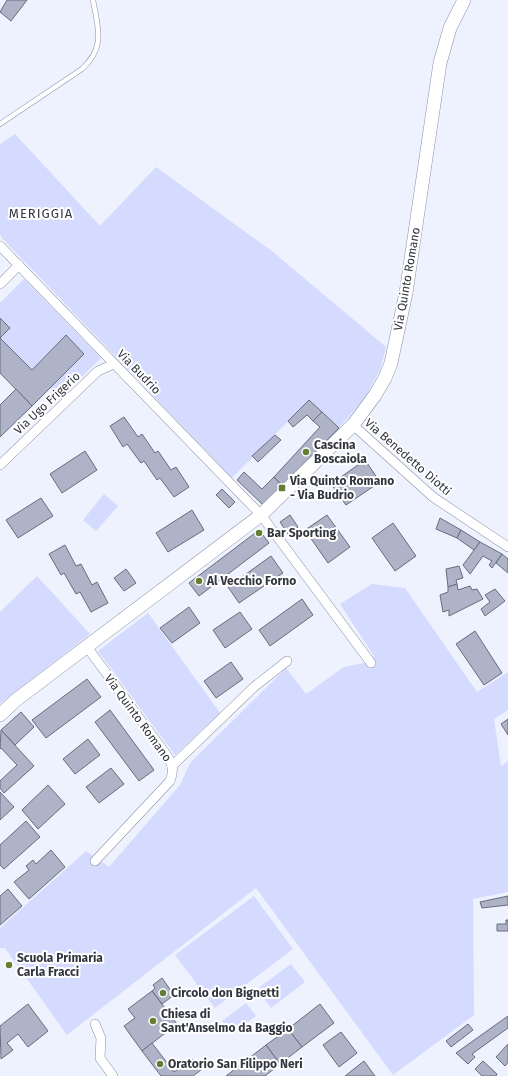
<svg xmlns="http://www.w3.org/2000/svg" width="508" height="1076" font-family="'Fira Sans',sans-serif">
<style>
.green{fill:#d4dbfe}
.building{fill:#aeb3c8;stroke:#686c7e}
.lines{fill:none;stroke-linecap:round;stroke-linejoin:round}
.lane-casing{stroke:#8c90a4;stroke-width:5.5}
.street-casing{stroke:#8c90a4;stroke-width:10}
.secondary-casing{stroke:#8c90a4;stroke-width:14}
.lane{stroke:#fff;stroke-width:4.5}
.street{stroke:#fff;stroke-width:9}
.secondary{stroke:#fff;stroke-width:13}
.poi-dot{fill:#647f33;stroke:#fff;stroke-width:1.5}
.labels{text-anchor:middle;dominant-baseline:central;stroke-width:4;stroke-linejoin:round;paint-order:stroke}
.street-label{font-size:12px;fill:#34363f;stroke:#fff}
.poi-label{font-size:12px;font-weight:bold;fill:#34363f;stroke:#fff;text-anchor:start}
.neighbourhood-label{font-size:13px;letter-spacing:1px;fill:#34363f;stroke:#fff}
</style>
<rect width="100%" height="100%" fill="#eef1fe"/>
<!-- green -->
<g class="green">
<path d="M15,134L100,226L156,167L273,252L386,347L380,370L364,399L339,428L309,400L232,478L2,238L0,234V144Z"/>
<path d="M24,279L101,358L60,398L50,388L84,354L66,335L32,370L0,338L10,328L0,318V303Z"/>
<path d="M104,494L118,506L96,531L83,520Z"/>
<path d="M37,576L90,634L0,704V612Z"/>
<path d="M372,584L405,588L477,692L508,672V710L494,719L501,766L508,761V892L473,899L474,1015L393,1075L256,888L67,1035L5,948H0V928L86,851L109,867L180,785L190,763L286,668L306,694L344,667L364,663L374,656L340,604Z"/>
<path d="M148,613L220,713L175,755L98,651Z"/>
<path d="M254,896L293,949L215,1008L175,955Z"/>
<path d="M291,964L305,982L271,1008L257,989Z"/>
<path d="M246,1003L256,1016L232,1033L222,1021Z"/>
</g>
<!-- building -->
<g class="building">
<path d="M7,0H27L11,21L0,12Z"/>
<path d="M0,318L10,328L0,338L32,370L66,335L84,354L32,406L0,373Z"/>
<path d="M16,389L32,406L0,437V405Z"/>
<path d="M309,400L322,412L313,421L307,415L293,427L288,421Z"/>
<path d="M322,412L339,428L282,486L274,477L320,427L313,421Z"/>
<path d="M124,417L138,437L142,434L155,453L158,451L171,470L176,467L189,487L174,497L160,478L157,480L144,461L141,463L127,444L123,447L110,426Z"/>
<path d="M275,435L281,440L258,462L252,456Z"/>
<path d="M85,451L97,470L62,493L50,474Z"/>
<path d="M365,460L380,482L346,505L331,484Z"/>
<path d="M244,472L262,489L274,477L282,486L263,505L237,480Z"/>
<path d="M222,489L235,502L229,508L216,495Z"/>
<path d="M41,498L53,516L18,538L6,520Z"/>
<path d="M192,510L204,530L168,552L156,533Z"/>
<path d="M290,515L298,527L288,534L280,522Z"/>
<path d="M327,515L350,547L328,563L305,530Z"/>
<path d="M440,518L461,530L457,538L436,529Z"/>
<path d="M393,523L416,556L395,571L372,538Z"/>
<path d="M259,530L269,543L199,596L189,583Z"/>
<path d="M461,530L480,542L474,550L457,538Z"/>
<path d="M480,542L502,554L492,568L489,565L492,561L483,556L470,574L463,565Z"/>
<path d="M65,545L76,566L81,564L92,585L97,582L108,603L91,612L80,592L76,594L64,573L61,575L49,554Z"/>
<path d="M502,554L508,559V573L496,563Z"/>
<path d="M271,556L283,573L239,603L228,587Z"/>
<path d="M459,566L463,578L456,580L457,584L448,587L446,569Z"/>
<path d="M126,569L136,583L124,591L114,578Z"/>
<path d="M457,584L458,590L470,586L472,590L477,589L483,599L449,616V610L443,612L440,595L448,592V587Z"/>
<path d="M495,589L505,601L485,616L481,609L490,602L485,595Z"/>
<path d="M302,599L313,615L270,646L259,630Z"/>
<path d="M189,607L200,623L172,643L160,628Z"/>
<path d="M240,612L252,629L225,648L213,630Z"/>
<path d="M475,631L502,673L484,685L456,644Z"/>
<path d="M231,662L243,679L216,698L204,681Z"/>
<path d="M87,679L101,697L46,738L32,720Z"/>
<path d="M110,710L154,770L139,781L95,722Z"/>
<path d="M21,712L34,727L15,745L1,730Z"/>
<path d="M508,719V735L501,724Z"/>
<path d="M1,730L34,766L4,793L0,788V781L17,765L1,748L0,749Z"/>
<path d="M88,739L100,755L75,774L63,759Z"/>
<path d="M111,768L124,784L99,803L86,787Z"/>
<path d="M48,785L65,804L38,829L22,810Z"/>
<path d="M0,792L14,807L0,820Z"/>
<path d="M26,821L40,837L4,869L0,865V845Z"/>
<path d="M51,850L65,867L29,899L14,882L29,870L26,866L33,860L36,864Z"/>
<path d="M8,889L22,906L0,925V896Z"/>
<path d="M508,896V905L482,908L480,902Z"/>
<path d="M506,920H508V931H497V924H506Z"/>
<path d="M162,978L174,995L162,1004L152,991L155,988L153,985Z"/>
<path d="M152,991L177,1024L142,1051L124,1026L135,1018L128,1009Z"/>
<path d="M28,1004L48,1031L28,1047L18,1034L7,1043L13,1050L1,1059L0,1026Z"/>
<path d="M320,1004L334,1023L302,1047L288,1029Z"/>
<path d="M508,1016V1028L472,1054L475,1057L468,1064L456,1053Z"/>
<path d="M468,1024L473,1030L451,1047L446,1041Z"/>
<path d="M288,1029L302,1047L280,1064L266,1045Z"/>
<path d="M341,1032L357,1053L339,1067L323,1045Z"/>
<path d="M152,1043L174,1072L193,1059L201,1070L193,1076H161L142,1051Z"/>
<path d="M508,1044V1062L505,1066L496,1057Z"/>
<path d="M266,1045L280,1064L265,1076H226Z"/>
<path d="M364,1061L375,1076H345Z"/>
<path d="M483,1061L497,1074L496,1076H482L475,1069Z"/>
</g>
<g class="lines">
<defs>
<path id="lane" d="M0,124L82,69C106,47 98,28 93,0"/>
<g id="street">
<path d="M0,246L261,515L371,663"/>
<path d="M0,284L19,265"/>
<path d="M353,425L433,497L508,547"/>
<path d="M0,465L98,371L114,364"/>
<path d="M87,647L168,757C173,766 174,771 170,781L95,861"/>
<path d="M172,766L254,687L287,661"/>
<path d="M95,1024L101,1038L100,1058L113,1076"/>
</g>
<path id="secondary" d="M0,715L16,700L261,515L353,425L375,395L385,378L391,363L406,293L440,63L450,28L464,0"/>
</defs>
<!-- lane casing -->
<use href="#lane" class="lane-casing"/>
<!-- street casing -->
<use href="#street" class="street-casing"/>
<!-- secondary casing -->
<use href="#secondary" class="secondary-casing"/>
<!-- lane -->
<use href="#lane" class="lane"/>
<!-- street -->
<use href="#street" class="street"/>
<!-- secondary -->
<use href="#secondary" class="secondary"/>
</g>
<!-- markers -->
<g class="poi-dot">
<circle cx="306" cy="452" r="4"/>
<rect x="278" y="484" width="8" height="8" rx="2"/>
<circle cx="259" cy="533" r="4"/>
<circle cx="199" cy="581" r="4"/>
<circle cx="9" cy="965" r="4"/>
<circle cx="163" cy="993" r="4"/>
<circle cx="153" cy="1021" r="4"/>
<circle cx="160" cy="1064" r="4"/>
</g>
<g class="labels">
<!-- street labels -->
<g class="street-label">
<text transform="translate(407 279) rotate(-80)">Via Quinto Romano</text>
<text transform="translate(139 372) rotate(46)">Via Budrio</text>
<text transform="translate(47 403) rotate(-43)">Via Ugo Frigerio</text>
<text transform="translate(408 457) rotate(41)">Via Benedetto Diotti</text>
<text transform="translate(138 718) rotate(54)">Via Quinto Romano</text>
</g>
<!-- poi labels -->
<g class="poi-label">
<text x="314" y="445">Cascina<tspan x="314" dy="14">Boscaiola</tspan></text>
<text x="290" y="481">Via Quinto Romano<tspan x="290" dy="14">- Via Budrio</tspan></text>
<text x="267" y="533">Bar Sporting</text>
<text x="207" y="581">Al Vecchio Forno</text>
<text x="17" y="958">Scuola Primaria<tspan x="17" dy="14">Carla Fracci</tspan></text>
<text x="171" y="993">Circolo don Bignetti</text>
<text x="161" y="1014">Chiesa di<tspan x="161" dy="14">Sant'Anselmo da Baggio</tspan></text>
<text x="168" y="1064">Oratorio San Filippo Neri</text>
</g>
<!-- neighbourhood labels -->
<g class="neighbourhood-label">
<text x="41" y="213">MERIGGIA</text>
</g>
</g>
</svg>
